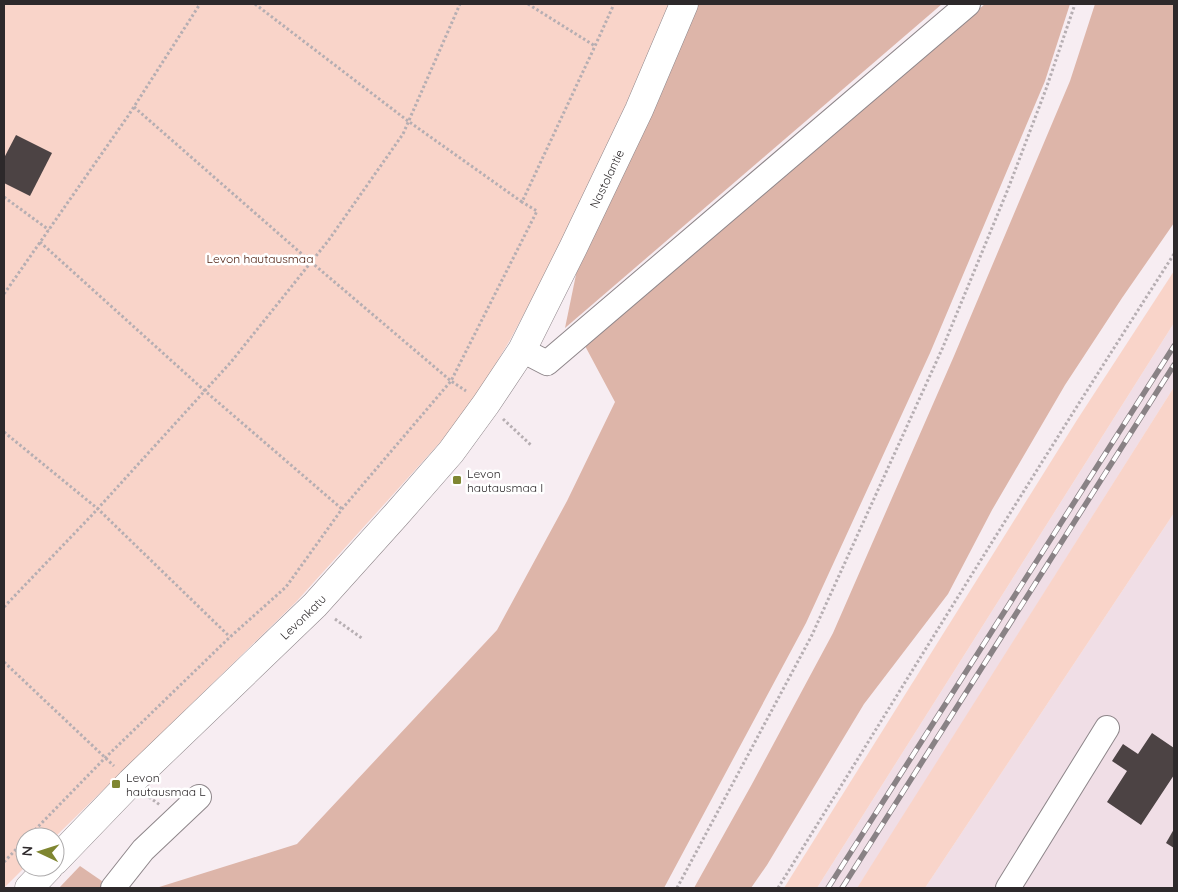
<svg xmlns="http://www.w3.org/2000/svg" width="1178" height="892" font-family="Quicksand,sans-serif">
<style>
.built{fill:#f0dee6}
.green{fill:#f9d4c9}
.forest{fill:#ddb5a9}
.building{fill:#4c4344}
.lines{fill:none;stroke-linecap:round;stroke-linejoin:round}
.minor-casing{stroke:#8e868a;stroke-width:26}
.major-casing{stroke:#8e868a;stroke-width:29}
.path{stroke:#b6aeb2;stroke-width:3;stroke-dasharray:2.5 2.5;stroke-linecap:butt}
.minor{stroke:#fff;stroke-width:24}
.major{stroke:#fff;stroke-width:28}
.rail-casing{stroke:#898285;stroke-width:5.5}
.rail{stroke:#fff;stroke-width:4;stroke-dasharray:11;stroke-linecap:butt}
.poi-dot{fill:#7f8631;stroke:#fff;stroke-width:2}
.labels{text-anchor:middle;dominant-baseline:central;stroke-width:5;stroke-linejoin:round;paint-order:stroke}
.street-label{font-size:12px;fill:#2d292b;stroke:#fff}
.park-label{font-size:12px;fill:#4c1a0a;stroke:#fff}
.poi-label{font-size:12px;fill:#2d292b;stroke:#fff;text-anchor:start}
</style>
<rect width="100%" height="100%" fill="#f7edf2"/>
<!-- built -->
<g class="built">
<path d="M1174,323V387L873,864L857,888H817Z"/>
<path d="M1174,513V888H925Z"/>
</g>
<!-- green -->
<g class="green">
<path d="M4,4H670L629,100L565,237L510,340L480,390L444,438L296,602L55,837H25V867L4,888Z"/>
<path d="M1174,271V323L817,888H784L1077,420Z"/>
<path d="M1174,387V513L925,888H857Z"/>
</g>
<!-- forest -->
<g class="forest">
<path d="M697,4H942L565,328L579,260Z"/>
<path d="M985,4H1070L1045,81L930,353L806,623L664,888H156L297,844L497,630L567,501L615,402L584,344Z"/>
<path d="M1095,4H1174V223L1122,298L1065,385L992,510L948,594L864,704L767,865L751,888H694L752,784L833,633L954,356L1070,81Z"/>
<path d="M80,866L112,888H59Z"/>
</g>
<!-- building -->
<g class="building">
<path d="M16,135L52,153L30,196L4,183V158Z"/>
<path d="M1152,733L1174,748V775L1141,825L1107,802L1127,771L1112,761L1123,744L1138,754Z"/>
<path d="M1174,829V848L1166,843Z"/>
</g>
<g class="lines">
<defs>
<g id="minor">
<path d="M522,350L547,363L968,4"/>
<path d="M113,888L143,850L199,797"/>
<path d="M1008,888L1107,728"/>
</g>
<g id="major">
<path id="s1" d="M55,861L131,782L315,605L396,515L451,452L486,404L522,350L573,248L639,110L684,4"/>
<path d="M29,888L49,867"/>
</g>
</defs>
<!-- minor casing -->
<use href="#minor" class="minor-casing"/>
<!-- major casing -->
<use href="#major" class="major-casing"/>
<!-- path -->
<g class="path">
<path d="M255,4L408,121L522,202L595,46L614,4"/>
<path d="M528,4L595,46"/>
<path d="M134,107L311,262L451,381L466,391"/>
<path d="M4,197L49,230"/>
<path d="M40,242L205,391L342,509"/>
<path d="M4,294L128,116L200,4"/>
<path d="M503,419L532,446"/>
<path d="M4,432L98,509L230,637"/>
<path d="M4,607L92,515L231,362L328,241L403,134L460,4"/>
<path d="M335,619L363,639"/>
<path d="M4,662L114,766"/>
<path d="M149,797L160,805"/>
<path d="M28,837L105,758L230,637L286,587L342,509L451,381L537,211L522,202"/>
<path d="M4,862L25,840"/>
<path d="M677,888L812,635L943,347L1008,189L1046,89L1075,4"/>
<path d="M778,888C909,676 1039,464 1174,254"/>
</g>
<!-- minor -->
<use href="#minor" class="minor"/>
<!-- major -->
<use href="#major" class="major"/>
<defs>
<g id="rail">
<path d="M828,888L1174,346"/>
<path d="M842,888L1174,365"/>
</g>
</defs>
<!-- rail casing -->
<use href="#rail" class="rail-casing"/>
<!-- rail -->
<use href="#rail" class="rail"/>
</g>
<!-- markers -->
<g class="poi-dot">
<rect x="452" y="475" width="10" height="10" rx="2.5"/>
<rect x="111" y="779" width="10" height="10" rx="2.5"/>
</g>
<g class="labels">
<!-- street labels -->
<g class="street-label">
<text stroke="none"><textPath href="#s1" startOffset="885">Nastolantie</textPath></text>
<text stroke="none"><textPath href="#s1" startOffset="348">Levonkatu</textPath></text>
</g>
<!-- park labels -->
<g class="park-label">
<text x="260" y="258">Levon hautausmaa</text>
</g>
<!-- poi labels -->
<g class="poi-label">
<text x="467" y="473">Levon<tspan x="467" dy="14">hautausmaa I</tspan></text>
<text x="126" y="777">Levon<tspan x="126" dy="14">hautausmaa L</tspan></text>
</g>
</g>
<!-- border -->
<rect width="1178" height="892" fill="none" stroke="#2d292b" stroke-width="10"/>
<!-- north arrow -->
<g transform="translate(40 852) rotate(274)"><circle r="24" fill="#ffffff" stroke="#aba9aa"/>
<path d="M0-4L9 19L0 12L-9 19Z" fill="#7f8631"/>
<text y="-8" font-size="14" font-weight="bold" text-anchor="middle" fill="#2d292b">N</text>
</g>
</svg>
